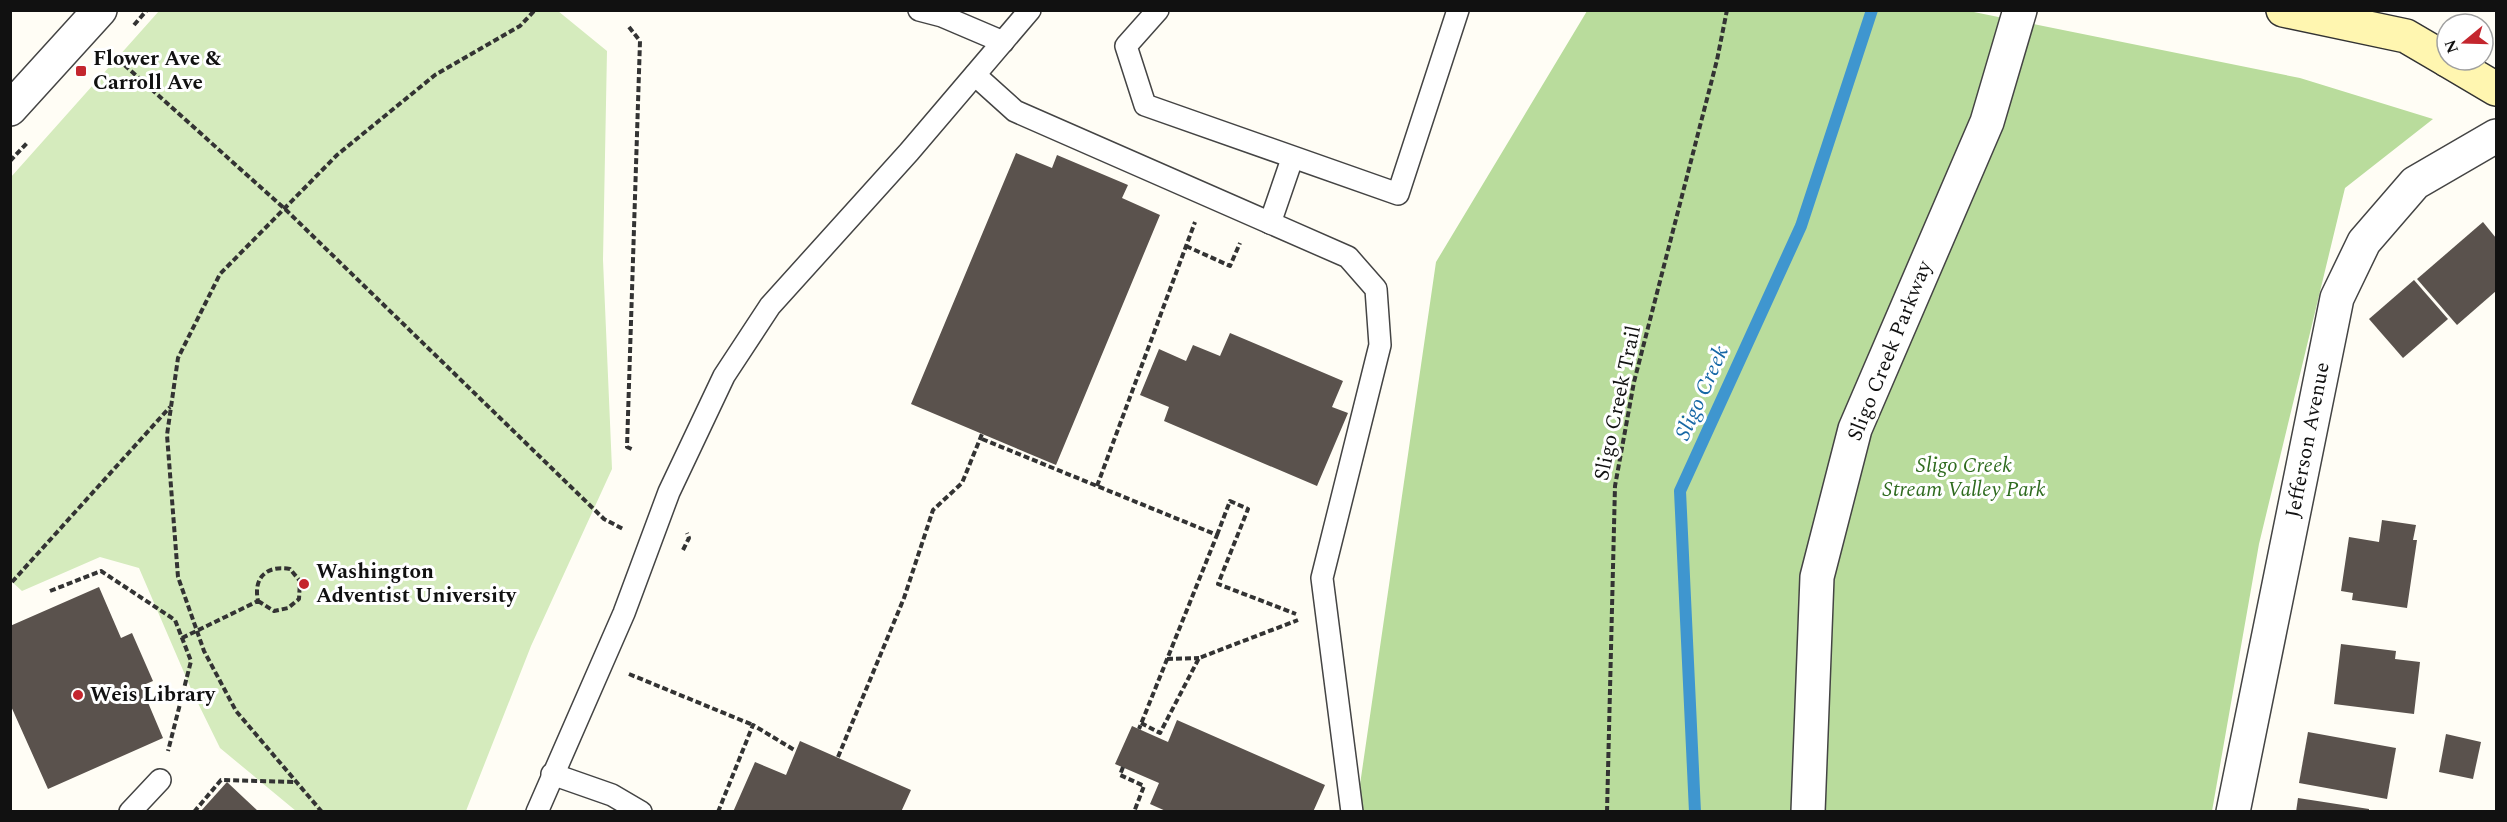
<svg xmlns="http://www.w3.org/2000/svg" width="2507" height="822" font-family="Spectral,serif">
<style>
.green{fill:#d5ebbd}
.forest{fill:#b9dc9c}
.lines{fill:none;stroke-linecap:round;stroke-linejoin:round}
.stream{stroke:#3f96cf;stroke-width:12}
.building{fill:#5a524d}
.service-casing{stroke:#444;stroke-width:24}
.minor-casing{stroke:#444;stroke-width:36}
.tertiary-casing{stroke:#444;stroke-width:36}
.secondary-casing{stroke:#333;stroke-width:36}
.path{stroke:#333;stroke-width:4;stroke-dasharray:6 3;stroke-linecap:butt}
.service{stroke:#fff;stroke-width:21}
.minor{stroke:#fff;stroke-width:33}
.tertiary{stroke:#fff;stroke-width:33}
.secondary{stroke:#fff6b0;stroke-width:33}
.poi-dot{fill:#c4262e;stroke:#fff;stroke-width:2}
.labels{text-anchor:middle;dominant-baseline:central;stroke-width:6;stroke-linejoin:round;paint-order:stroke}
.poi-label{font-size:21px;font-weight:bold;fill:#111;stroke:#fff;text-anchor:start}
.street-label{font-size:21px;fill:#111;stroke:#fff}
.park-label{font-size:21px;font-style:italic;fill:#2f6b1f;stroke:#fff}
.water-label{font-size:22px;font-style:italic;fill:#1768a6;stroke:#fff}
</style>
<rect width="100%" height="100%" fill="#fffdf5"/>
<!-- green -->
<path class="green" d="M159,11H558L607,51L603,260L612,469L531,646L466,811H296L220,748L192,691L139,568L100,557L22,591L11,581V177Z"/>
<!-- forest -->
<path class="forest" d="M1587,11H1969L2300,78L2433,119L2345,188L2259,544L2212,811L1356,812L1436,262Z"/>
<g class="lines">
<!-- stream -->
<path class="stream" d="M1695,812L1680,491L1801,226L1872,10"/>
</g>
<!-- building -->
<g class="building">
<path d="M1016,153L1052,168L1057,155L1128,185L1122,198L1160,215L1056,465L911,404Z"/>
<path d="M2483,222L2496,238V291L2457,325L2417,279Z"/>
<path d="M2414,280L2448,319L2403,358L2369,319Z"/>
<path d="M1230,333L1343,381L1332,407L1348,413L1317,486L1164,421L1169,407L1140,395L1159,349L1186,361L1193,345L1220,356Z"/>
<path d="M2382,520L2416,525L2413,540H2417L2407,608L2352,600L2353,593L2341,591L2349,537L2379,542Z"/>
<path d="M99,587L121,638L132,633L153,681L141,686L163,738L48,789L10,704V626Z"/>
<path d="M2341,644L2396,651L2395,659L2420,662L2414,714L2334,704Z"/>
<path d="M1177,720L1325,785L1313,812H1168L1150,804L1159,783L1115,764L1132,726L1168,742Z"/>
<path d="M2308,732L2396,748L2387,799L2299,783Z"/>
<path d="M2446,734L2481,742L2473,779L2439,772Z"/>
<path d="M800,741L911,790L901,812H733L755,762L786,775Z"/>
<path d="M227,782L259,812H200Z"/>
<path d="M2298,798L2369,809V812H2296Z"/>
</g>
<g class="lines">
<defs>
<g id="service">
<path d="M919,10L942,16L1003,42"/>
<path d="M1158,10L1126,46L1145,105L1398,194L1458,10"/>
<path d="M975,75L1015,111L1348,257L1376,289L1380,345L1322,578L1352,812"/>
<path d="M1270,223L1292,159"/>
<path d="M552,774L612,795L641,812"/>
<path d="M130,812L160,780"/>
<path d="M537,812L624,613L669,492L724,376L770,306L909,152L1030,10"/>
</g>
<path id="minor" d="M2233,812L2337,298L2364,242L2415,183L2496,136"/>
<g id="tertiary">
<path d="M10,109L100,10"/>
<path d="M1808,812L1817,577L1855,429L1987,122L2020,10"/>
</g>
<g id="secondary">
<path d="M2283,10L2406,36L2447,60"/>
<path d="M2447,60L2496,89"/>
</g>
</defs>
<!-- service casing -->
<use href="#service" class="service-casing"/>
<!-- minor casing -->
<use href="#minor" class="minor-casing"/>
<!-- tertiary casing -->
<use href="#tertiary" class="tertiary-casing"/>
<!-- secondary casing -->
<use href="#secondary" class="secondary-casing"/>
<!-- path -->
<g class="path">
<path d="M134,25L147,10"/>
<path d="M629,27L640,41L627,447L634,450"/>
<path d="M111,53L285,209L604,519L623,529"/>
<path d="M10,161L28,142"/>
<path d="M1186,246L1230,266L1240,243"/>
<path d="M982,439L1217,535L1139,729"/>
<path d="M1097,486L1195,222"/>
<path d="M1217,535L1230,501L1248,509L1218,584L1296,614"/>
<path d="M683,550L689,538L687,533"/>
<path d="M12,582L170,407"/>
<path d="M50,591L101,571L175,620L191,661L168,751"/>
<path d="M182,638L258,601C253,577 267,565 290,569L300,581L299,599L288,608L274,611L258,601"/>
<path d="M1167,659L1199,658"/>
<path d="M629,674L753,725"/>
<path d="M1141,723L1160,733L1199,658L1298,620"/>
<path d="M838,757L904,598L933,510L962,483L982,434"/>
<path d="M1123,767L1120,775L1144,786L1134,812"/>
<path d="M194,812L221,780L296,782"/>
<path d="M322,812L236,711L204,651L178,577L167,435L178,358L220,274L337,155L435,75L520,26L535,10"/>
<path d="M718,812L753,725L796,751"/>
<path d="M1607,812L1615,486L1634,382L1717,60L1727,10"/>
</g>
<!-- service -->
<use href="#service" class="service"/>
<!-- minor -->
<use href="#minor" class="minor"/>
<!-- tertiary -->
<use href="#tertiary" class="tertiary"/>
<!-- secondary -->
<use href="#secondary" class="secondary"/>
</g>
<!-- markers -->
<g class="poi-dot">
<rect x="75" y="65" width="12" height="12" rx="3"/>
<circle cx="304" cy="584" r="6"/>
<circle cx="78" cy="695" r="6"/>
</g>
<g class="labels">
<!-- poi labels -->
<g class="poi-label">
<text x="93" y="59">Flower Ave &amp;<tspan x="93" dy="24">Carroll Ave</tspan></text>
<text x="316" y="572">Washington<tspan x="316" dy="24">Adventist University</tspan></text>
<text x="90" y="695">Weis Library</text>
</g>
<!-- street labels -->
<g class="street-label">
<text transform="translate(1890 351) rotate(-68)">Sligo Creek Parkway</text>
<text transform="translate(1618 403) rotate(-78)">Sligo Creek Trail</text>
<text transform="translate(2308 440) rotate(-79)">Jefferson Avenue</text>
</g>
<!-- park labels -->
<g class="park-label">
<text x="1964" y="466">Sligo Creek<tspan x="1964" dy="24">Stream Valley Park</tspan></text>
</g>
<!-- water labels -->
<g class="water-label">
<text transform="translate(1702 393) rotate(-66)">Sligo Creek</text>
</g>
</g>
<!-- border -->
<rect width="2507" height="822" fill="none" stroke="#111111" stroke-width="24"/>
<!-- north arrow -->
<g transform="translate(2465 42) rotate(251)"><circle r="28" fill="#ffffff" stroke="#a0a0a0" stroke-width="1.5"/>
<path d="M0-4.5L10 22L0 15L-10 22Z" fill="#c4262e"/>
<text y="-9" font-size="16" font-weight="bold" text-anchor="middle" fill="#111111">N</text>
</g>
</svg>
